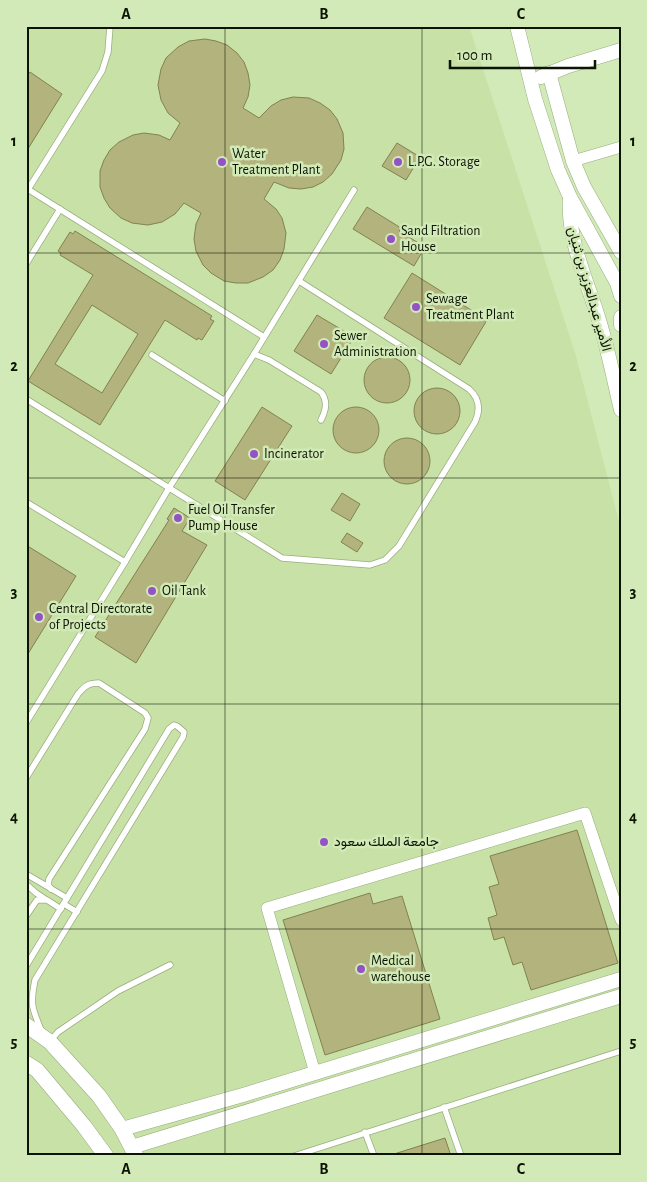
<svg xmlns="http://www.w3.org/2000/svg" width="647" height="1182" font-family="'Alegreya Sans',Vazirmatn,sans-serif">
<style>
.built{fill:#c7e1a7}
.building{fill:#b3b37d;stroke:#82824e;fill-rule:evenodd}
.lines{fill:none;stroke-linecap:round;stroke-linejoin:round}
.service-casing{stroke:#98ae7d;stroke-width:7}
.minor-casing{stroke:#98ae7d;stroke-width:12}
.tertiary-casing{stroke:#98ae7d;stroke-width:15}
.secondary-casing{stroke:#98ae7d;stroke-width:16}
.service{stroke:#fff;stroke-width:5.5}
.minor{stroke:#fff;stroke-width:11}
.tertiary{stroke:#fff;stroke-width:14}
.secondary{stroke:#fff;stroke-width:15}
.grid{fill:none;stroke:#0c1403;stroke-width:1;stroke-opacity:0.55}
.poi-dot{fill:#9452c7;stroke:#d2eab7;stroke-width:2}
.labels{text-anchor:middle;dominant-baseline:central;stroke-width:5;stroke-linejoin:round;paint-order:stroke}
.poi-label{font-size:14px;fill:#0c1403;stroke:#d2eab7;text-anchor:start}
.street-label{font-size:14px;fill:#0c1403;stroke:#d2eab7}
.neatline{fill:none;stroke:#0c1403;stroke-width:2}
.grid-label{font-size:16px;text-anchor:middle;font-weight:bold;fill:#0c1403}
</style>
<rect width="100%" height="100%" fill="#d2eab7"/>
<!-- built -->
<path class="built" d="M26,26H469L576,356L621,529V1156H26Z"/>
<!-- building -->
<g class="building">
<path d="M205,39L216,41L227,45L237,53L244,62L248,73L250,85L248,97L243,108L259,118L271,106L281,100L293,97L309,98L320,103L330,110L337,119L343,133L344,149L341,160L332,174L323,182L313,187L301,189L289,188L274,182L264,199L276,209L282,218L286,233L284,249L280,260L273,270L263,277L248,283H236L224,281L211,273L203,265L196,251L194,239L196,224L201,213L184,203L175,214L162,222L148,225L132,223L121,218L110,208L104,198L100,187V171L104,160L110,150L119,142L133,135L144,133L159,135L170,140L180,123L168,113L161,100L158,85L161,69L166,58L178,47L189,41Z"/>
<path d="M30,72L62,94L26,152V77Z"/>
<path d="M397,143L420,157L406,180L382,166Z"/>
<path d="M367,207L401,228L399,231L425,247L414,266L353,229Z"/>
<path d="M75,231L212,316L210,319L214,321L202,340L198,338L197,340L165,320L100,425L28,381L93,275L60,255L61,253L58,251L70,232L73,234ZM92,305L138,334L102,393L55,364Z"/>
<path d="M412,273L487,320L460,365L384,318Z"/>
<path d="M317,315L354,337L331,374L294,351Z"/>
<circle cx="387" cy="380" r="23"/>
<circle cx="437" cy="411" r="23"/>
<circle cx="356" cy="430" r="23"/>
<path d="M262,407L292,426L245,500L215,481Z"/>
<circle cx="407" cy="461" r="23"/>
<path d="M342,493L360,504L350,521L331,510Z"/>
<path d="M174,508L190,518L182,531L207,545L136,663L95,637L169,520L167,519Z"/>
<path d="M347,533L363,543L357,552L341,542Z"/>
<path d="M26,545L76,576L26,657Z"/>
<path d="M577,830L618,963L531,990L522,962L513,965L504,937L494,940L488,918L497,915L489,887L499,884L490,856Z"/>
<path d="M370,893L373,904L402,896L440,1019L325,1055L283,920Z"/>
<path d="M445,1138L451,1156H395L394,1154Z"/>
</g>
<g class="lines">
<defs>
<g id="service">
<path d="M26,188L264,337"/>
<path d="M27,191L102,71L108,52L110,26"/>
<path d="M26,264L60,209"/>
<path d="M254,354L269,360L321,392C328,401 326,410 321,420"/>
<path d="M152,355L225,401"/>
<path d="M26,399L282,558L370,565L385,560L399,546L475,422C481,409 479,398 469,389L299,281"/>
<path d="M26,502L125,562"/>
<path d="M26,723L125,562L169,488L254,354L354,190"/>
<path d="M26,778L78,694C85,686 88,683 99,683L145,713L148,718L145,729L49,879L48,885L51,889"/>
<path d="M26,874L67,898"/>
<path d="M26,884L36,893L45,899"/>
<path d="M64,904L77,912"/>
<path d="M26,916L37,900H47L61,909"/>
<path d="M26,966L169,729L174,725L177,726L184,732L183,737L35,980C30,1004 32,1008 41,1030"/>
<path d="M50,1041L58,1032L118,991L170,965"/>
<path d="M444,1107L461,1156"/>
<path d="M365,1132L374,1156"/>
<path d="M294,1156L621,1051"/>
</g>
<g id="minor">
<path d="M573,161L621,147"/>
<path d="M315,1073L267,908L585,813L621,920"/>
</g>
<g id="tertiary">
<path d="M517,26L535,99L558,170L570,197L617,283L621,296"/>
<path d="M549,73L573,161L584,187L621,252"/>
<path d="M541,77L568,66L621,50"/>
<path d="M570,198C567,240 587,280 599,320C608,349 614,380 621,410"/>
<path d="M621,317V325"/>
<path d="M122,1129L243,1095L621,979"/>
<path d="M132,1147L621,996"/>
</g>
<g id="secondary">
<path d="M26,1025L50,1042L99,1096L122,1129L136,1156"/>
<path d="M26,1063L37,1070L84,1126L106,1156"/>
</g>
</defs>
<!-- service casing -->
<use href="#service" class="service-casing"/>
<!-- minor casing -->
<use href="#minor" class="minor-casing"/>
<!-- tertiary casing -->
<use href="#tertiary" class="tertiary-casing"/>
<!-- secondary casing -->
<use href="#secondary" class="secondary-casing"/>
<!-- service -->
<use href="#service" class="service"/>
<!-- minor -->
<use href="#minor" class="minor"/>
<!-- tertiary -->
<use href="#tertiary" class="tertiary"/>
<!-- secondary -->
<use href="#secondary" class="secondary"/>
</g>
<!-- grid -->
<path class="grid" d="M225,26V1156M422,26V1156M26,253H621M26,478H621M26,704H621M26,929H621"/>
<!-- markers -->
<g class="poi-dot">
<circle cx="222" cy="162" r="5"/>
<circle cx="398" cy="162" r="5"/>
<circle cx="391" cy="239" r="5"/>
<circle cx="416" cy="307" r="5"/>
<circle cx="324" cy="344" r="5"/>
<circle cx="254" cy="454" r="5"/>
<circle cx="178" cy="518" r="5"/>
<circle cx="152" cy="591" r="5"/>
<circle cx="39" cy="617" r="5"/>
<circle cx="324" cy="842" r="5"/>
<circle cx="361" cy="969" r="5"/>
</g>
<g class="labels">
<!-- poi labels -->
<g class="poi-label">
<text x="232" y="154">Water<tspan x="232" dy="16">Treatment Plant</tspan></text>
<text x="408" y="162">L.P.G. Storage</text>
<text x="401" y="231">Sand Filtration<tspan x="401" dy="16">House</tspan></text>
<text x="426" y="299">Sewage<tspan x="426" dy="16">Treatment Plant</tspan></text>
<text x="334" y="336">Sewer<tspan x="334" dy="16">Administration</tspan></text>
<text x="264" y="454">Incinerator</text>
<text x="188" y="510">Fuel Oil Transfer<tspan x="188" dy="16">Pump House</tspan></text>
<text x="162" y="591">Oil Tank</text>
<text x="49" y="609">Central Directorate<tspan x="49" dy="16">of Projects</tspan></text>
<text x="334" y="842">جامعة الملك سعود</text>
<text x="371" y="961">Medical<tspan x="371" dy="16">warehouse</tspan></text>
</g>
<!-- street labels -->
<g class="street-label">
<text transform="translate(589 289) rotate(74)">الأمير عبدالعزيز بن ثنيان</text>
</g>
</g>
<!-- border -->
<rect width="647" height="1182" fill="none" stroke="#d2eab7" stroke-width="55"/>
<!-- scale -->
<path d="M450 60v8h145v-8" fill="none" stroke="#0c1403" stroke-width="2.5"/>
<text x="457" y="60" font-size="15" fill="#0c1403" stroke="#d2eab7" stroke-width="4" paint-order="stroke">100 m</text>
<rect x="28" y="28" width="592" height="1126" class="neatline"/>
<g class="grid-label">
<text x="126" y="19">A</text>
<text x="324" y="19">B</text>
<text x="521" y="19">C</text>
<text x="14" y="146">1</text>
<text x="633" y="146">1</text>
<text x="14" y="371">2</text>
<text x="633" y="371">2</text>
<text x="14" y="597">3</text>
<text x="633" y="597">3</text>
<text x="14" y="822">4</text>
<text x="633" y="822">4</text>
<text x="14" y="1047">5</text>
<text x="633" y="1047">5</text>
<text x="126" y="1174">A</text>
<text x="324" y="1174">B</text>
<text x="521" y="1174">C</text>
</g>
</svg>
